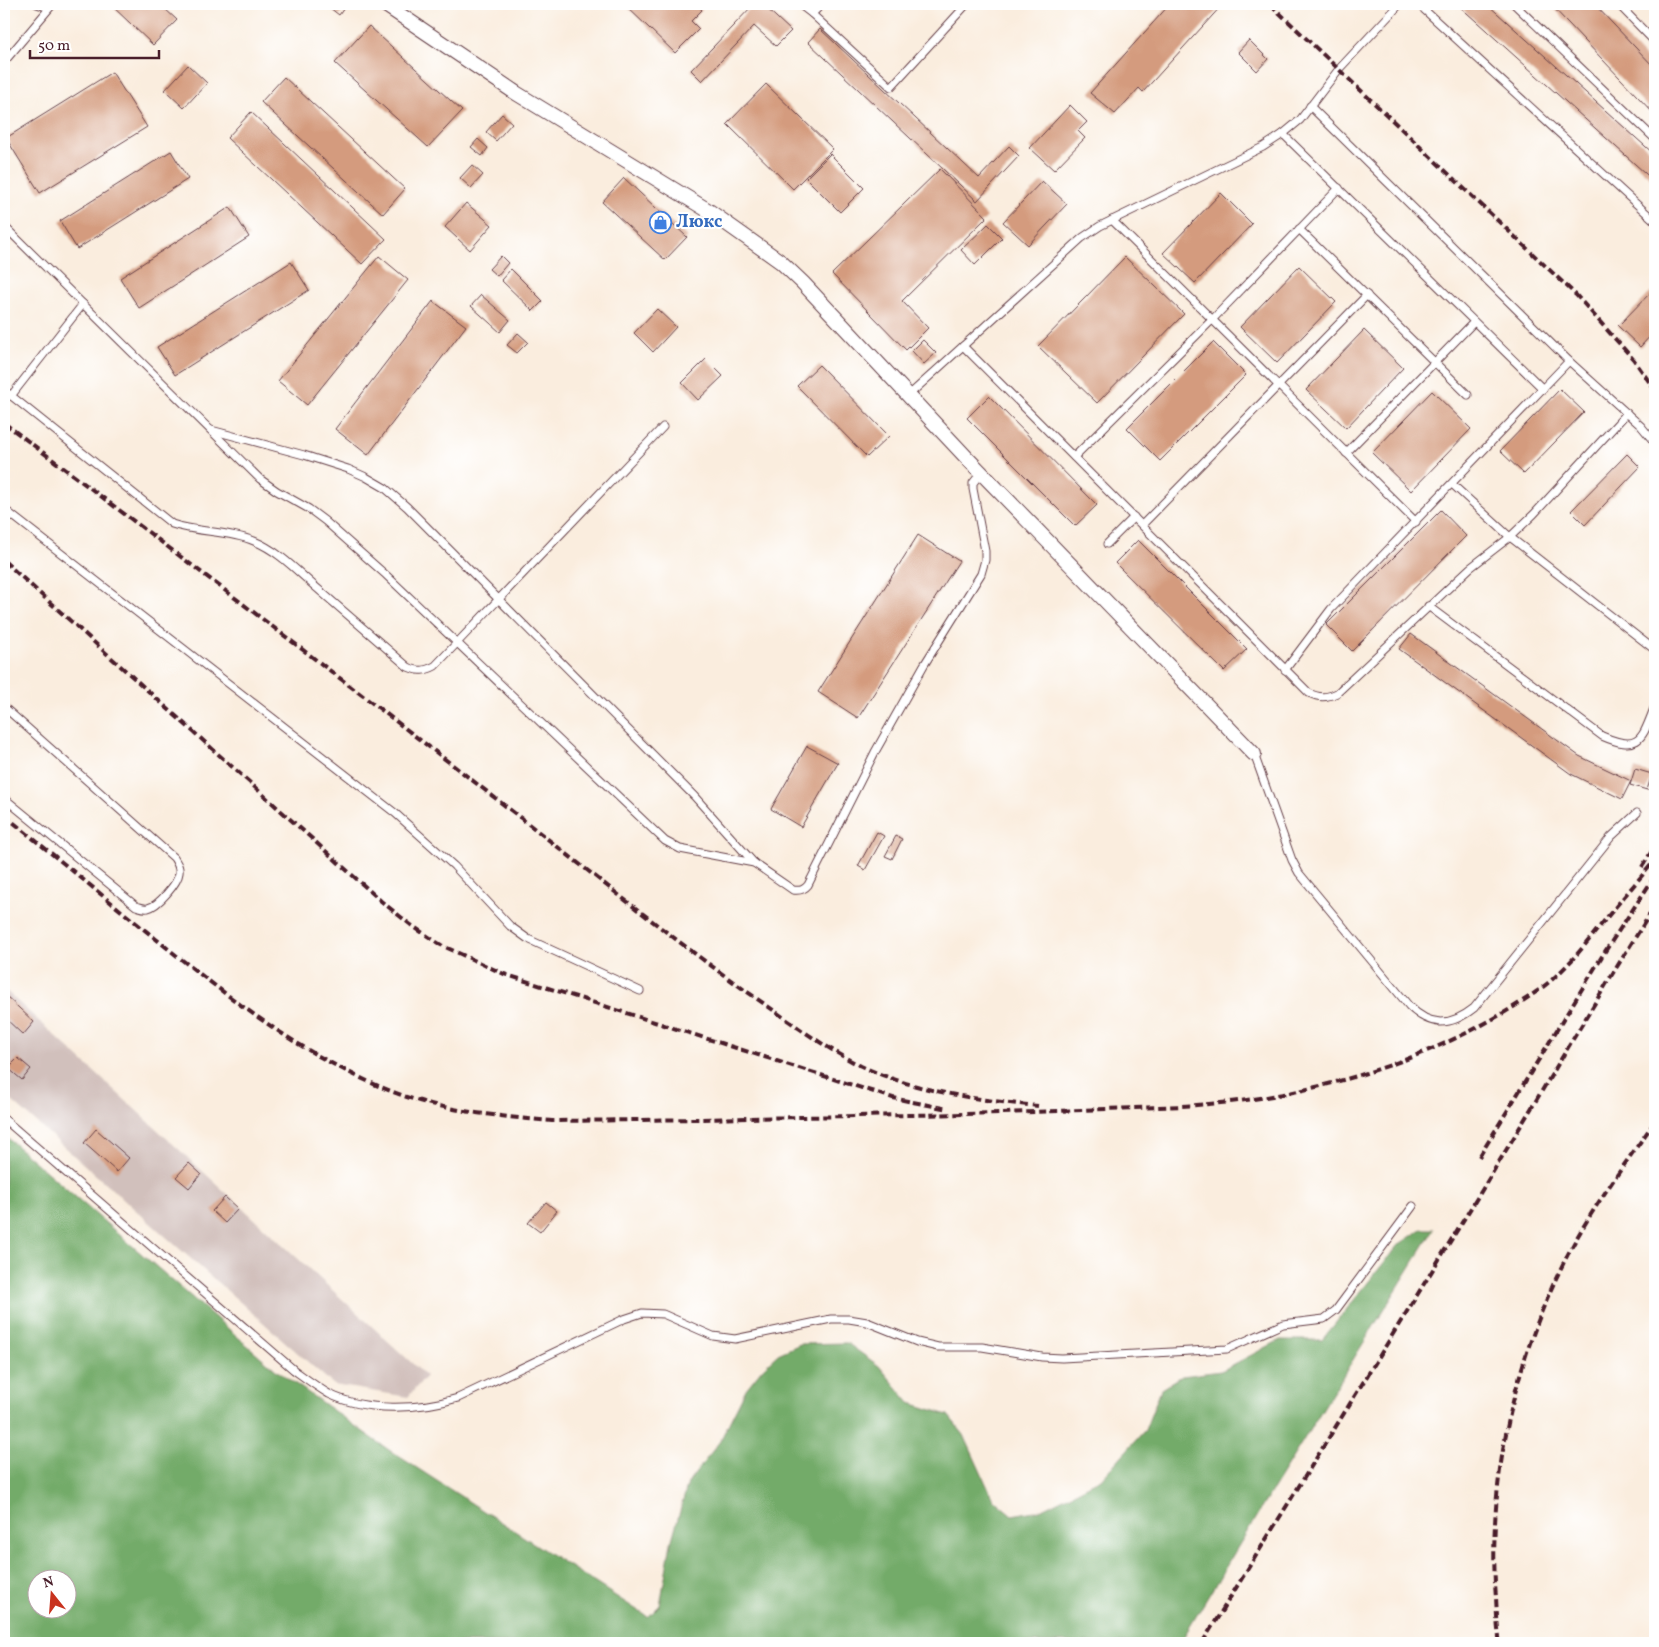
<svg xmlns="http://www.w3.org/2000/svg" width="1659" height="1647" font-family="Vollkorn,serif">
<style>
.industrial{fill:#d1c0bc}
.forest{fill:#73ab69;stroke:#5e654a;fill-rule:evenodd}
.building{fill:#d49b7e}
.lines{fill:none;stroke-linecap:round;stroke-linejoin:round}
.service-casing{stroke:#643e46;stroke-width:9}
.minor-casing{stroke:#643e46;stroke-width:16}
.service{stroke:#fff;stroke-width:7}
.minor{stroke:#fff;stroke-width:14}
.rail{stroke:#4a1f2b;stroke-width:4;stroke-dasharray:8 4;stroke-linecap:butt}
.labels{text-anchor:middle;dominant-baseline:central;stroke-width:4;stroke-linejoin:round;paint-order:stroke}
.shop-label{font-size:18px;font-weight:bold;fill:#366cbe;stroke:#fff;text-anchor:start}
</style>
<rect width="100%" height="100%" fill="#fff"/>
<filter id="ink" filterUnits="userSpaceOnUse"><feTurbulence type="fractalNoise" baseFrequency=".02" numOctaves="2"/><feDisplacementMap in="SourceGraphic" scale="10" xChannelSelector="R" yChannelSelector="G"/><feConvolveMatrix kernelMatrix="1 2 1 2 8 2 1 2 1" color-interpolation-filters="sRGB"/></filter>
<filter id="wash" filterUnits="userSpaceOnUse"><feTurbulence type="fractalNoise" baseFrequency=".0096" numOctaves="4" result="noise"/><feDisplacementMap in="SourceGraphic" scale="20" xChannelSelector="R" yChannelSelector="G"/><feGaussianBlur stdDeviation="1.12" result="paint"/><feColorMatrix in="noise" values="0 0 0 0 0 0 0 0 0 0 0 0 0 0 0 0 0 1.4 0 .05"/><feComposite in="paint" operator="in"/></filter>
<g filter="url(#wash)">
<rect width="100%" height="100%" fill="#faedde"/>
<!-- industrial -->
<path class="industrial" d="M4,989L426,1376L408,1397L334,1385L4,1094Z"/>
<!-- forest -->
<path class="forest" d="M4,1135L276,1370L389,1450L648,1617L660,1605L671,1543L688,1483L720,1441L746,1389L762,1369L778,1354L800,1344L847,1343L879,1366L910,1403L948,1415L964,1435L993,1499L1012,1515L1040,1510L1101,1479L1145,1430L1161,1389L1182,1376L1221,1371L1280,1340H1322L1398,1245L1422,1229H1434L1265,1502L1180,1643H4ZM38,1580H68V1610H38Z"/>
<g id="blocks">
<!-- building -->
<g class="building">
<path d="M110,4H169L164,8L177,20L153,45Z"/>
<path d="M325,4H347L339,15Z"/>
<path d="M624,4H696L702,10L691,21L699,29L675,53Z"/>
<path d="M754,4H762L791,31L776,46L754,26L702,81L691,70Z"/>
<path d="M1170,4H1223L1143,92L1139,88L1115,114L1090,93Z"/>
<path d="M1457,4H1487L1655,155V182Z"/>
<path d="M1550,4H1594L1655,68V115Z"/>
<path d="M369,26L462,111L428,147L335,63Z"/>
<path d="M820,29L979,178L1009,146L1019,156L977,201L808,42Z"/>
<path d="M1249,40L1268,59L1257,71L1238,52Z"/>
<path d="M188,65L207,83L184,108L165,90Z"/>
<path d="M112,72L147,127L40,193L6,138Z"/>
<path d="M284,77L405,189L383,214L261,102Z"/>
<path d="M766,84L833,149L793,189L727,124Z"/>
<path d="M1070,105L1087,122L1078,131L1085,138L1054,170L1030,148Z"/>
<path d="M251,112L386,239L362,264L227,138Z"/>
<path d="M502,114L512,123L496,141L486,132Z"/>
<path d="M478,139L488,148L482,156L471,147Z"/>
<path d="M171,151L188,179L77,249L60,221Z"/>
<path d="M830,154L864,188L840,212L806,178Z"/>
<path d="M472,165L483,175L471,188L460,178Z"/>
<path d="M940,169L987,217L902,301L928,328L906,350L832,274Z"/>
<path d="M624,178L687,237L665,260L602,202Z"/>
<path d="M1042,181L1067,204L1028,245L1003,222Z"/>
<path d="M1221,193L1252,224L1195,283L1163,253Z"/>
<path d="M466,203L492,225L470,250L445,227Z"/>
<path d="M230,207L249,237L139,308L120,278Z"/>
<path d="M988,224L1002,238L975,265L961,250Z"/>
<path d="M379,256L408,280L307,405L278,381Z"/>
<path d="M501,256L508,263L497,276L489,269Z"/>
<path d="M1125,257L1184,314L1097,403L1038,346Z"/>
<path d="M291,262L309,290L175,375L157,347Z"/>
<path d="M1299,266L1336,302L1277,363L1240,327Z"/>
<path d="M511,269L543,301L533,311L501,280Z"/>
<path d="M1655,288V331L1640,347L1618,326Z"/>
<path d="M481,295L510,320L500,332L471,306Z"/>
<path d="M433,301L466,326L368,455L335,429Z"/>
<path d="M657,309L676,327L653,352L634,333Z"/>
<path d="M1364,330L1403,368L1346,428L1306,390Z"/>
<path d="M518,333L528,342L517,353L507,345Z"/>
<path d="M923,340L936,353L924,364L912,351Z"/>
<path d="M1213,342L1246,375L1160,461L1127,428Z"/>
<path d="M706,359L723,376L698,400L682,383Z"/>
<path d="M819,365L889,436L867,457L797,386Z"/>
<path d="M1560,389L1584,412L1524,474L1500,451Z"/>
<path d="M1432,391L1471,429L1411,491L1372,453Z"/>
<path d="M989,396L1097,505L1075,526L967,418Z"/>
<path d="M1627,454L1640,467L1585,525L1571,511Z"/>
<path d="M1441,510L1466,536L1352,651L1326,625Z"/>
<path d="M918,535L959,561L858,718L818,692Z"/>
<path d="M1138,540L1247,649L1224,671L1115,563Z"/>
<path d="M1411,634L1579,756L1631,781L1622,799L1571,774L1399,649Z"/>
<path d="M807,746L838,763L801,827L771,809Z"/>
<path d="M1635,769L1652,774L1647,790L1630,785Z"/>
<path d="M877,832L884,836L865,870L858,866Z"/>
<path d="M896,836L902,839L892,859L885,856Z"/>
<path d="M4,994L34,1022L23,1035L4,1017Z"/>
<path d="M18,1058L31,1069L22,1080L8,1068Z"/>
<path d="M96,1129L129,1158L117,1172L84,1143Z"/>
<path d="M189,1163L201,1174L189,1188L176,1177Z"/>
<path d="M225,1197L238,1209L225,1223L212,1211Z"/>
<path d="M546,1202L557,1211L540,1232L528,1223Z"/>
</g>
</g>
</g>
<g filter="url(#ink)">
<use href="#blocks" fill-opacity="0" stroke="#643e46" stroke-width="1"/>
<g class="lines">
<defs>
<g id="service">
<path d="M37,4L49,8"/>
<path d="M799,4L812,14L822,4"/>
<path d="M1418,4L1655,221"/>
<path d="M1514,4L1655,139"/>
<path d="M1618,4L1655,42"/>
<path d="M812,14L891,87L967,4"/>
<path d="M4,62L53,4"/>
<path d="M1283,134L1543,389"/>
<path d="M1112,220L1416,522"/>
<path d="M4,226L260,479L277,491L309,509L325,521L386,575L665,841L680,849L754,863L793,890C800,891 804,890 808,885L875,752L924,665L981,574L985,560V551L973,489V483L981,473"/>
<path d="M1299,229L1468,395"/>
<path d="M963,346L1309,693C1319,698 1326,698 1337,693L1470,568L1510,537L1534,514L1627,413"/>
<path d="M1569,361L1641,426L1655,443"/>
<path d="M4,390L172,524C198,533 227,530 254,541C279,551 298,572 318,589C348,615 378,641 408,667C419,672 425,671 435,666L663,427"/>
<path d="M909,395L1082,238L1100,226L1263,147L1283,134L1300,120L1339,69L1400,4"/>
<path d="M11,396L83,304"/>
<path d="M211,430L304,455L348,469L366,477L385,488L407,507L694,796L754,863"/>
<path d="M1346,453L1474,322"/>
<path d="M1074,457L1212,320L1339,188"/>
<path d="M1452,484L1510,537L1655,650"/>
<path d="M4,509L395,813L454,866L510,926L528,939L640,991"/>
<path d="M1142,525L1367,295"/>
<path d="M1107,544L1134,517"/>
<path d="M1428,606L1602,736C1641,753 1642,738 1655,706"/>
<path d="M1285,670L1331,609L1569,361L1310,106"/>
<path d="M4,707L174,858C177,863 180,867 179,873C178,883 158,906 148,908C144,909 140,907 136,906L4,798"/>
<path d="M1254,754L1292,860L1299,873L1409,1006C1430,1027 1450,1027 1474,1008L1611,837L1637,813"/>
<path d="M4,1119L294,1370C305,1378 317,1387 329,1394C366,1412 419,1410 458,1398L624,1319L642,1313L663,1314L713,1336L735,1339L831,1319H849L867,1322L917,1342L938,1347H982L1042,1357L1062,1358L1227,1349L1283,1324L1324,1319L1336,1310L1413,1206"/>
</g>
<path id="minor" d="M384,4L516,93L709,211L781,262L803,283L966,457L1254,754"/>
</defs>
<!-- service casing -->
<use href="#service" class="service-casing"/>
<!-- minor casing -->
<use href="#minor" class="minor-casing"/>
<!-- service -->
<use href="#service" class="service"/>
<!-- minor -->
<use href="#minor" class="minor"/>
<!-- rail -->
<g class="rail">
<path d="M1270,4L1576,295L1634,360L1655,390"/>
<path d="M4,423C183,558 362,694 540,833C614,891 688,951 766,1005C796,1026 827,1049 861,1066C917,1092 978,1100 1038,1106"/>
<path d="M4,561L381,901L411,925L441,945L504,974L893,1098L948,1109"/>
<path d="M4,815C55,856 105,898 156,939C233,1001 310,1062 404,1096C449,1112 505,1117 552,1121C671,1120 790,1117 910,1115C975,1114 1040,1112 1106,1109C1161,1107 1217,1106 1272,1096C1361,1081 1462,1044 1536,992C1568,970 1589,939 1613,910C1627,893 1641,877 1655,860"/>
<path d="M1642,867L1655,846"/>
<path d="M1479,1157L1604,953L1655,876"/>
<path d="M1202,1643L1482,1190L1613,973L1655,906"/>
<path d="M1500,1643C1497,1628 1497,1613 1496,1598C1487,1486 1513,1364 1563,1264C1588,1213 1623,1167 1655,1121"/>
</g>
</g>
</g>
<!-- icons -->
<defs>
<symbol id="shop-ring" viewBox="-11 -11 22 22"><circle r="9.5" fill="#fff" stroke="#3f7fe0" stroke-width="1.5"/><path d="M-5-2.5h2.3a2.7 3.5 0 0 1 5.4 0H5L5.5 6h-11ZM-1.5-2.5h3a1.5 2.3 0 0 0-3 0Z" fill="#3f7fe0"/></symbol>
</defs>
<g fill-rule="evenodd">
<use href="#shop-ring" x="648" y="210" width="25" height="25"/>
</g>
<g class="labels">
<!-- shop labels -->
<g class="shop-label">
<text x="676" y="222">Люкс</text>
</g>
</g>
<!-- margin -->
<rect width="1659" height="1647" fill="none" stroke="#fff" stroke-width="20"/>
<!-- north arrow -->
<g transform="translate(52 1594) rotate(343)"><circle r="24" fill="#ffffff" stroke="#b7a5aa"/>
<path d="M0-4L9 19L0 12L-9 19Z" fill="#c8321e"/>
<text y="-8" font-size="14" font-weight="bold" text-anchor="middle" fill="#4a1f2b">N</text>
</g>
<!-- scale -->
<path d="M30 50v8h129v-8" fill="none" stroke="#4a1f2b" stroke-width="2.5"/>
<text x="38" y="50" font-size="15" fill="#4a1f2b" stroke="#ffffff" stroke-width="4" paint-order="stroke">50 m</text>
</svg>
